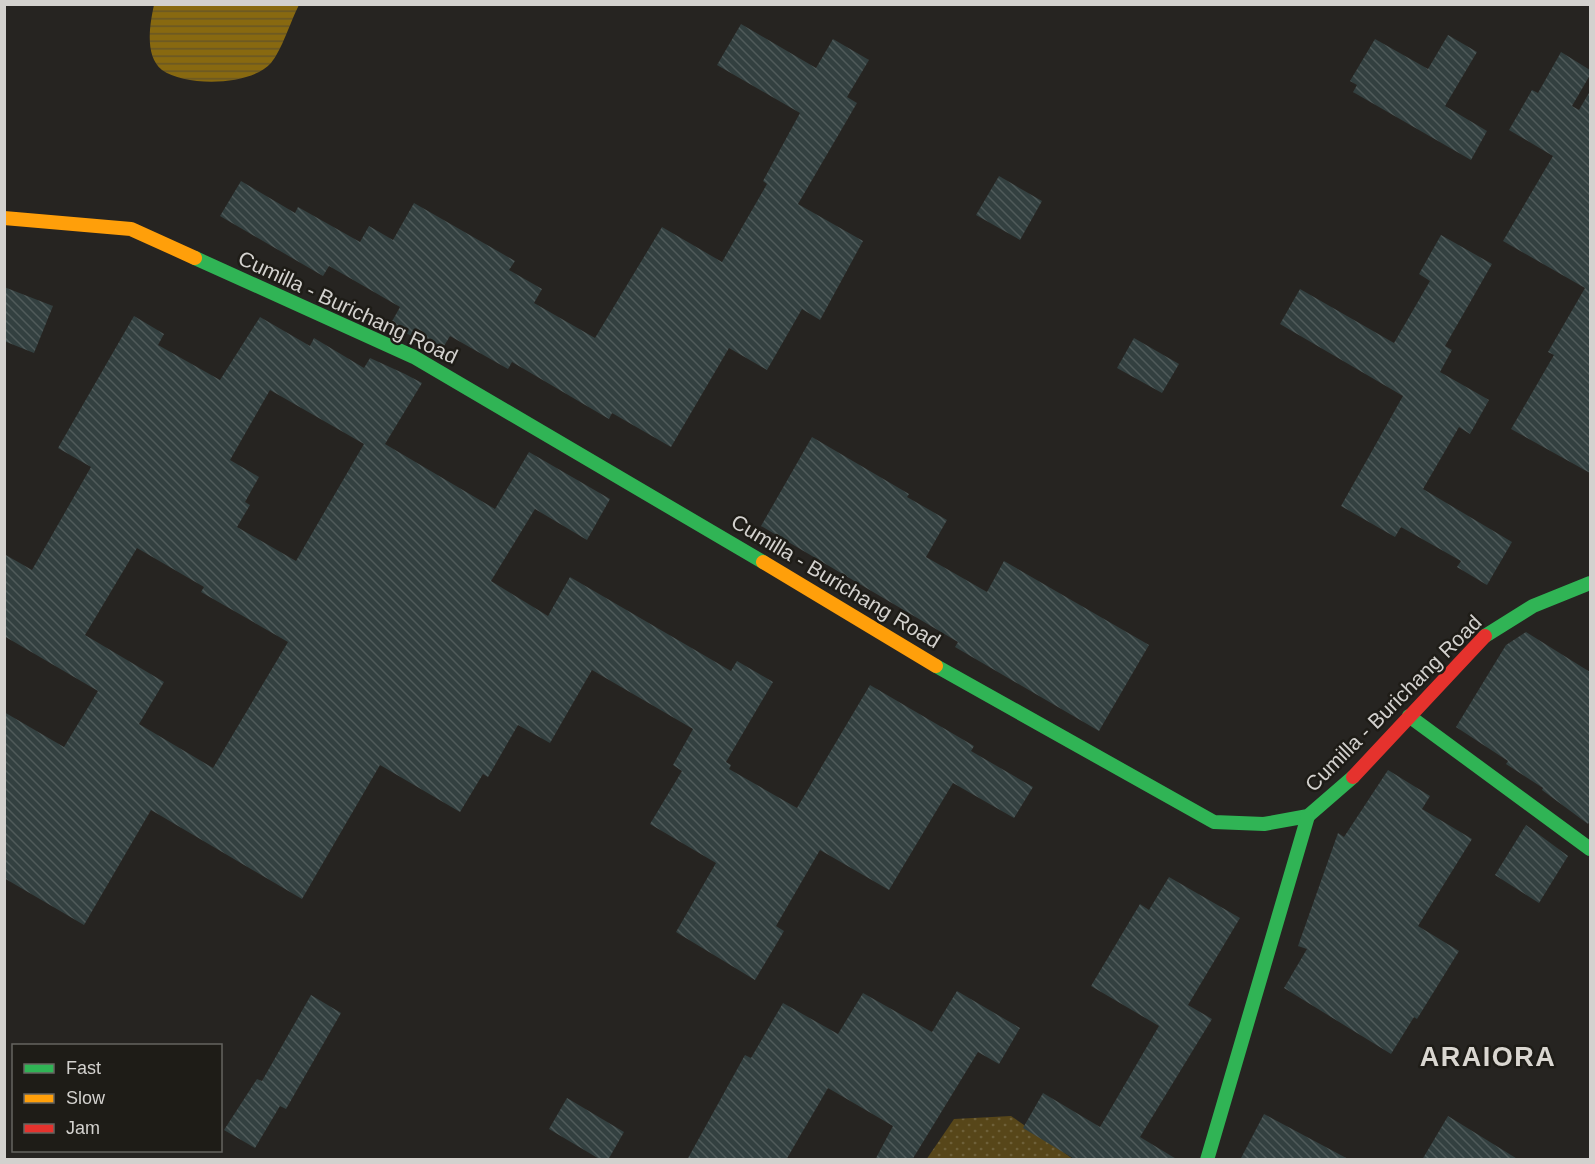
<svg xmlns="http://www.w3.org/2000/svg" width="1595" height="1164" font-family="Helvetica,sans-serif">
<style>
.park{fill:url(#park-dots)}
.water{fill:url(#water-rules)}
.building{fill:url(#building-back-hatch);fill-rule:evenodd}
.lines{fill:none;stroke-linecap:round;stroke-linejoin:round}
.fast{stroke:#30b455;stroke-width:14}
.slow{stroke:#ff9f0a;stroke-width:14}
.jam{stroke:#e5322d;stroke-width:14}
.labels{text-anchor:middle;dominant-baseline:central;stroke-width:5;stroke-linejoin:round;paint-order:stroke}
.street-label{font-size:21px;fill:#d3d1ce;stroke:#1e1c17}
.district-label{font-size:27px;font-weight:bold;letter-spacing:1.5px;fill:#dad7d1;stroke:#1e1c17}
</style>
<defs>
<pattern id="park-dots" width="8" height="8" patternUnits="userSpaceOnUse" patternTransform="scale(1.5)"><rect width="8" height="8" fill="#574619"/><path d="M2 2h.1M6 6h.1" fill="none" stroke="#6e6039" stroke-width="1.8" stroke-linecap="round"/></pattern>
<pattern id="water-rules" width="6" height="5" patternUnits="userSpaceOnUse" patternTransform="scale(1.5)"><rect width="6" height="5" fill="#886910"/><path d="M0 2.5h6" fill="none" stroke="#675625"/></pattern>
<pattern id="building-back-hatch" width="6" height="6" patternUnits="userSpaceOnUse" patternTransform="scale(1.5)"><rect width="6" height="6" fill="#334040"/><path d="M-1 5l2 2M0 0l6 6M5-1l2 2" fill="none" stroke="#505b5a"/></pattern>
</defs>
<rect width="100%" height="100%" fill="#262421"/>
<!-- park -->
<path class="park" d="M1011,1116L1073,1159L926,1160L954,1119Z"/>
<!-- water -->
<path class="water" d="M154,5V4L299,5C291,20 282,50 271,63C251,86 186,87 162,70C144,56 150,23 154,5Z"/>
<!-- building -->
<g class="building">
<path d="M741,24L816,68L833,39L869,60L847,97L857,103L798,204L863,241L820,320L802,309L767,370L729,348L671,447L612,413L609,419L512,362L508,369L450,336L441,351L390,325L400,307L329,266L323,276L220,216L241,181L295,213L298,207L360,242L369,226L393,240L414,203L515,261L509,270L542,289L534,303L595,338L662,227L722,262L767,184L763,181L800,113L717,65Z"/>
<path d="M1448,35L1477,52L1445,106L1487,131L1471,160L1353,92L1357,85L1350,81L1375,39L1428,69Z"/>
<path d="M1561,52L1590,70V75L1572,106L1579,110L1590,91V473L1511,429L1554,355L1548,352L1585,288L1503,241L1553,156L1509,130L1532,90L1538,93Z"/>
<path d="M999,176L1042,201L1020,240L976,215Z"/>
<path d="M1441,235L1492,264L1445,346L1452,350L1440,372L1489,400L1470,434L1459,427L1423,489L1512,542L1487,585L1457,567L1461,561L1401,527L1395,537L1341,506L1403,396L1280,324L1300,289L1394,343L1430,281L1419,274Z"/>
<path d="M4,287L53,306L34,353L4,341Z"/>
<path d="M134,316L164,334L158,345L220,380L260,317L310,346L314,338L364,368L370,358L405,374L422,383L385,444L495,509L529,452L610,499L587,540L535,509L491,581L548,616L570,577L731,671L737,661L773,682L726,762L731,765L729,769L797,808L870,685L974,746L971,751L1033,787L1014,818L953,783L889,890L820,850L776,926L784,931L755,980L676,932L716,863L650,824L682,771L673,765L693,729L592,670L550,743L518,725L488,777L483,774L460,812L380,765L302,899L151,810L84,925L4,878V712L64,747L98,691L4,636V554L32,570L91,467L58,448ZM270,390L364,444L296,561L237,527L250,505L245,502L259,477L230,460ZM137,548L204,587L201,592L288,642L213,768L139,724L164,682L85,635Z"/>
<path d="M1134,338L1179,364L1162,393L1117,368Z"/>
<path d="M812,437L909,494L907,497L947,520L926,557L987,592L1004,561L1149,645L1099,731L955,647L958,642L761,526Z"/>
<path d="M1526,632L1590,672V820L1588,824L1542,790L1543,788L1506,764L1508,761L1456,727L1506,645Z"/>
<path d="M1388,770L1430,796L1422,809L1472,839L1418,926L1459,951L1417,1019L1414,1017L1391,1054L1284,988L1307,949L1298,946L1338,833L1344,837Z"/>
<path d="M1526,825L1568,856L1539,903L1495,875Z"/>
<path d="M1169,877L1240,918L1188,1005L1212,1019L1140,1137L1178,1160H1076L1023,1128L1043,1093L1100,1127L1159,1026L1091,986L1140,904L1149,910Z"/>
<path d="M957,991L1020,1028L999,1064L978,1052L912,1160H875L893,1126L828,1088L786,1160H687L745,1055L751,1058L783,1003L838,1034L863,993L932,1032Z"/>
<path d="M311,995L341,1013L286,1109L280,1106L255,1148L224,1130L257,1079L262,1081Z"/>
<path d="M567,1098L624,1132L608,1160H601L549,1129Z"/>
<path d="M1264,1114L1350,1160H1240Z"/>
<path d="M1448,1116L1519,1160H1422Z"/>
</g>
<g class="lines">
<!-- fast -->
<g class="fast">
<path d="M195,258L414,357L763,562"/>
<path d="M1485,636L1533,606L1590,583"/>
<path d="M936,666L1214,822L1264,824L1308,816L1353,777"/>
<path d="M1409,716L1590,849"/>
<path d="M1207,1160L1308,816"/>
</g>
<!-- slow -->
<g class="slow">
<path d="M4,218L131,229L195,258"/>
<path d="M763,562L936,666"/>
</g>
<!-- jam -->
<path class="jam" d="M1353,777L1485,636"/>
</g>
<g class="labels">
<!-- street labels -->
<g class="street-label">
<text transform="translate(348 307) rotate(25)">Cumilla - Burichang Road</text>
<text transform="translate(836 581) rotate(31)">Cumilla - Burichang Road</text>
<text transform="translate(1393 703) rotate(-45)">Cumilla - Burichang Road</text>
</g>
<!-- district labels -->
<g class="district-label">
<text x="1488" y="1057">ARAIORA</text>
</g>
</g>
<!-- border -->
<rect width="1595" height="1164" fill="none" stroke="#d3d1ce" stroke-width="12"/>
<!-- legend -->
<rect x="12" y="1044" width="210" height="108" fill="#1e1c17" stroke="#666460" stroke-width="1.5"/>
<rect x="24" y="1064" width="30" height="9" fill="#30b455" stroke="#666460" stroke-width="1.5"/>
<text x="66" y="1074" font-size="18" fill="#d3d1ce">Fast</text>
<rect x="24" y="1094" width="30" height="9" fill="#ff9f0a" stroke="#666460" stroke-width="1.5"/>
<text x="66" y="1104" font-size="18" fill="#d3d1ce">Slow</text>
<rect x="24" y="1124" width="30" height="9" fill="#e5322d" stroke="#666460" stroke-width="1.5"/>
<text x="66" y="1134" font-size="18" fill="#d3d1ce">Jam</text>
</svg>
